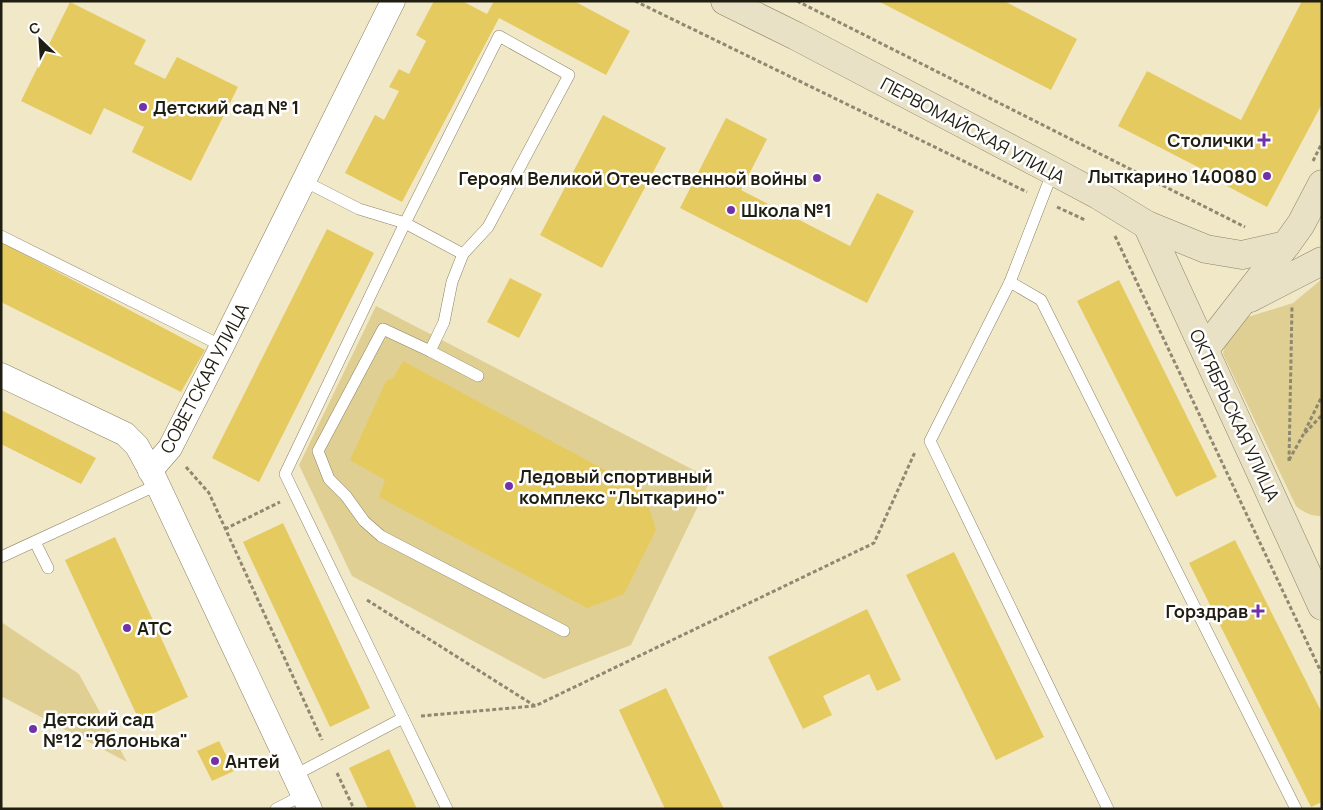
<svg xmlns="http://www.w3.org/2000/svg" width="1323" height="810" font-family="Manrope,sans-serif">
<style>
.green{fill:#dfcf92}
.building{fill:#e5ca60}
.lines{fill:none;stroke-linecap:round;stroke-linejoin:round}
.lane-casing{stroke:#8a8265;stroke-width:12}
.street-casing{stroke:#8a8265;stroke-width:25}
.secondary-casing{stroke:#8a8265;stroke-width:29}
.path{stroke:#8e8871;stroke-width:3;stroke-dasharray:4 2.5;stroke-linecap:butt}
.lane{stroke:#fff;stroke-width:11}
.street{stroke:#fff;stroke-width:24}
.secondary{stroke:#e8e1c5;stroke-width:28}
.poi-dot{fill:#7132a7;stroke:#fff;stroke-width:2}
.labels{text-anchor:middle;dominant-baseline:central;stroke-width:5;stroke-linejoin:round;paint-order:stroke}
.poi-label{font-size:18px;font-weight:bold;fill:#201d11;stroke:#fff;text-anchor:start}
.street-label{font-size:18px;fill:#201d11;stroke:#fff}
</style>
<rect width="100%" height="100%" fill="#f1e8c8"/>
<!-- green -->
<g class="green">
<path d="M1322,279V516C1310,516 1305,513 1296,506L1223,354L1226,336L1235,321L1293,303Z"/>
<path d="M376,306L711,479L631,645L544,679L352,576L299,465Z"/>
<path d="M1,622L79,674L127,762L1,696Z"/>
</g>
<!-- building -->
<g class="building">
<path d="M434,1H462L487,14L494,1H574L630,31L606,75L499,18L402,202L345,173L375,115L384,120L399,91L389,87L399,69L409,74L426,41L416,35Z"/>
<path d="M878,1H1004L1077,39L1051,90Z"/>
<path d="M1302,1H1322V104L1267,207L1225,185L1227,182L1118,126L1147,71L1241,120Z"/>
<path d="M70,2L146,40L134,64L165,79L177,57L238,87L191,181L132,152L144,127L104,108L91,135L21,101Z"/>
<path d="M603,115L666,148L602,268L540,235Z"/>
<path d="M726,118L767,139L741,190L850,246L877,193L914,211L867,303L680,208Z"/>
<path d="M327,229L374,253L259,482L212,458Z"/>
<path d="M1,242L205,350L181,392L1,302Z"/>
<path d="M510,278L542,294L519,338L487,322Z"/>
<path d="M1119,280L1217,477L1176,497L1077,301Z"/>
<path d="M403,361L644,491L656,530L624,594L587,608L379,497L385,480L350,460L386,381L393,378Z"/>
<path d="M1,410L96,458L81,484L1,444Z"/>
<path d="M283,523L370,708L330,727L243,542Z"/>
<path d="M115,537L188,697L139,720L65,560Z"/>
<path d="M1235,540L1322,713V802L1311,807L1189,563Z"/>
<path d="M954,552L1044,737L996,760L906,575Z"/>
<path d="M867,609L901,680L877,691L869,674L823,696L832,715L803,729L768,657Z"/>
<path d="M666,688L724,809H665L619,710Z"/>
<path d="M219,741L234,771L212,781L197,751Z"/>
<path d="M389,749L417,809H368L349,768Z"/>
</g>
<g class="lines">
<defs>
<g id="lane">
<path d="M1053,171L1010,282L930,441L1108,809"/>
<path d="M1,236L222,346"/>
<path d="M463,254L452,282L444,322L430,351L478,376"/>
<path d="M1010,282L1041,300L1296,809"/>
<path d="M430,351L383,329L318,451L329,479L346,496L364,521L381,536L564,631"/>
<path d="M35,542L48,568"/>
<path d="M1,557L157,485"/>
<path d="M403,718L447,809"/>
<path d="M295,775L403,718L285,474L405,223L463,254L488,227L569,75L499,36L405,223L359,209L304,181"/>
<path d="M276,809L303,795"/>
</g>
<g id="street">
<path d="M1,375L125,434L137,446L154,477L310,809"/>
<path d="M150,471L170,448L222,346L393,1"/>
</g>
<g id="secondary">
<path d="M725,1L796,36L1053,171L1098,195L1147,225L1206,249L1242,255L1286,245L1301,224L1322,184"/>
<path d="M1147,225L1322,606"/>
<path d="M1250,298L1322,261"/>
<path d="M1205,349L1286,245"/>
</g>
</defs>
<!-- lane casing -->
<use href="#lane" class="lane-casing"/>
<!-- street casing -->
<use href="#street" class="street-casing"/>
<!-- secondary casing -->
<use href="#secondary" class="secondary-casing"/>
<!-- path -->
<g class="path">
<path d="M635,1L1027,192"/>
<path d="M797,1L1245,227"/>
<path d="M1313,161L1322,143"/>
<path d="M1057,207L1085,220"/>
<path d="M1115,236L1322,674"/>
<path d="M1305,433L1322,415"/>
<path d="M1289,460L1303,435L1322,396"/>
<path d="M1289,461L1292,306"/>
<path d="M186,467L209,493L322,740"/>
<path d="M225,529L280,502"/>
<path d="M367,600L535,706L874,543L915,452"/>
<path d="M421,716L534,706"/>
<path d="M337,773L354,809"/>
</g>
<!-- lane -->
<use href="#lane" class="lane"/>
<!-- street -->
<use href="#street" class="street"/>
<!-- secondary -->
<use href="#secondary" class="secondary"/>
</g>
<!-- markers -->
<g class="poi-dot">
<circle cx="143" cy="107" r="5"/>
<path d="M1261.5 132.5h5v5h5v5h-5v5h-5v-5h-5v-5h5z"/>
<circle cx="1267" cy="176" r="5"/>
<circle cx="817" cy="178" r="5"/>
<circle cx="731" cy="210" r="5"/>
<circle cx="509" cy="486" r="5"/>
<path d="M1255.5 603.5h5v5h5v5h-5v5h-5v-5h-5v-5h5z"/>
<circle cx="127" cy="628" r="5"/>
<circle cx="33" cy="729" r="5"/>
<circle cx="215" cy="761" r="5"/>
</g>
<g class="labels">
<!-- poi labels -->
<g class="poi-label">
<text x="153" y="107">Детский сад № 1</text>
<text x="1254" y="140" text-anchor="end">Столички</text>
<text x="1257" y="176" text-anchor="end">Лыткарино 140080</text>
<text x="807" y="178" text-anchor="end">Героям Великой Отечественной войны</text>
<text x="741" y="210">Школа №1</text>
<text x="519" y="476">Ледовый спортивный<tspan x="519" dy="21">комплекс "Лыткарино"</tspan></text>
<text x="1248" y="611" text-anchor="end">Горздрав</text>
<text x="137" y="628">АТС</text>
<text x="43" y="719">Детский сад<tspan x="43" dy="21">№12 "Яблонька"</tspan></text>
<text x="225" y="761">Антей</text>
</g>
<!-- street labels -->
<g class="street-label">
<text transform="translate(973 130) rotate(28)">ПЕРВОМАЙСКАЯ УЛИЦА</text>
<text transform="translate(204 378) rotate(-62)">СОВЕТСКАЯ УЛИЦА</text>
<text transform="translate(1235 415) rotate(65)">ОКТЯБРЬСКАЯ УЛИЦА</text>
</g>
</g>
<!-- border -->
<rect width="1323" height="810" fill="none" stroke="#201d11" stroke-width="5"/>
<!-- north arrow -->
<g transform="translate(40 40) rotate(335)" stroke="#ffffff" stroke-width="4" paint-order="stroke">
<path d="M0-4L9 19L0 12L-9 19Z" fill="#201d11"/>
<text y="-8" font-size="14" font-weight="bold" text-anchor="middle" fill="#201d11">С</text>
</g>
</svg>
